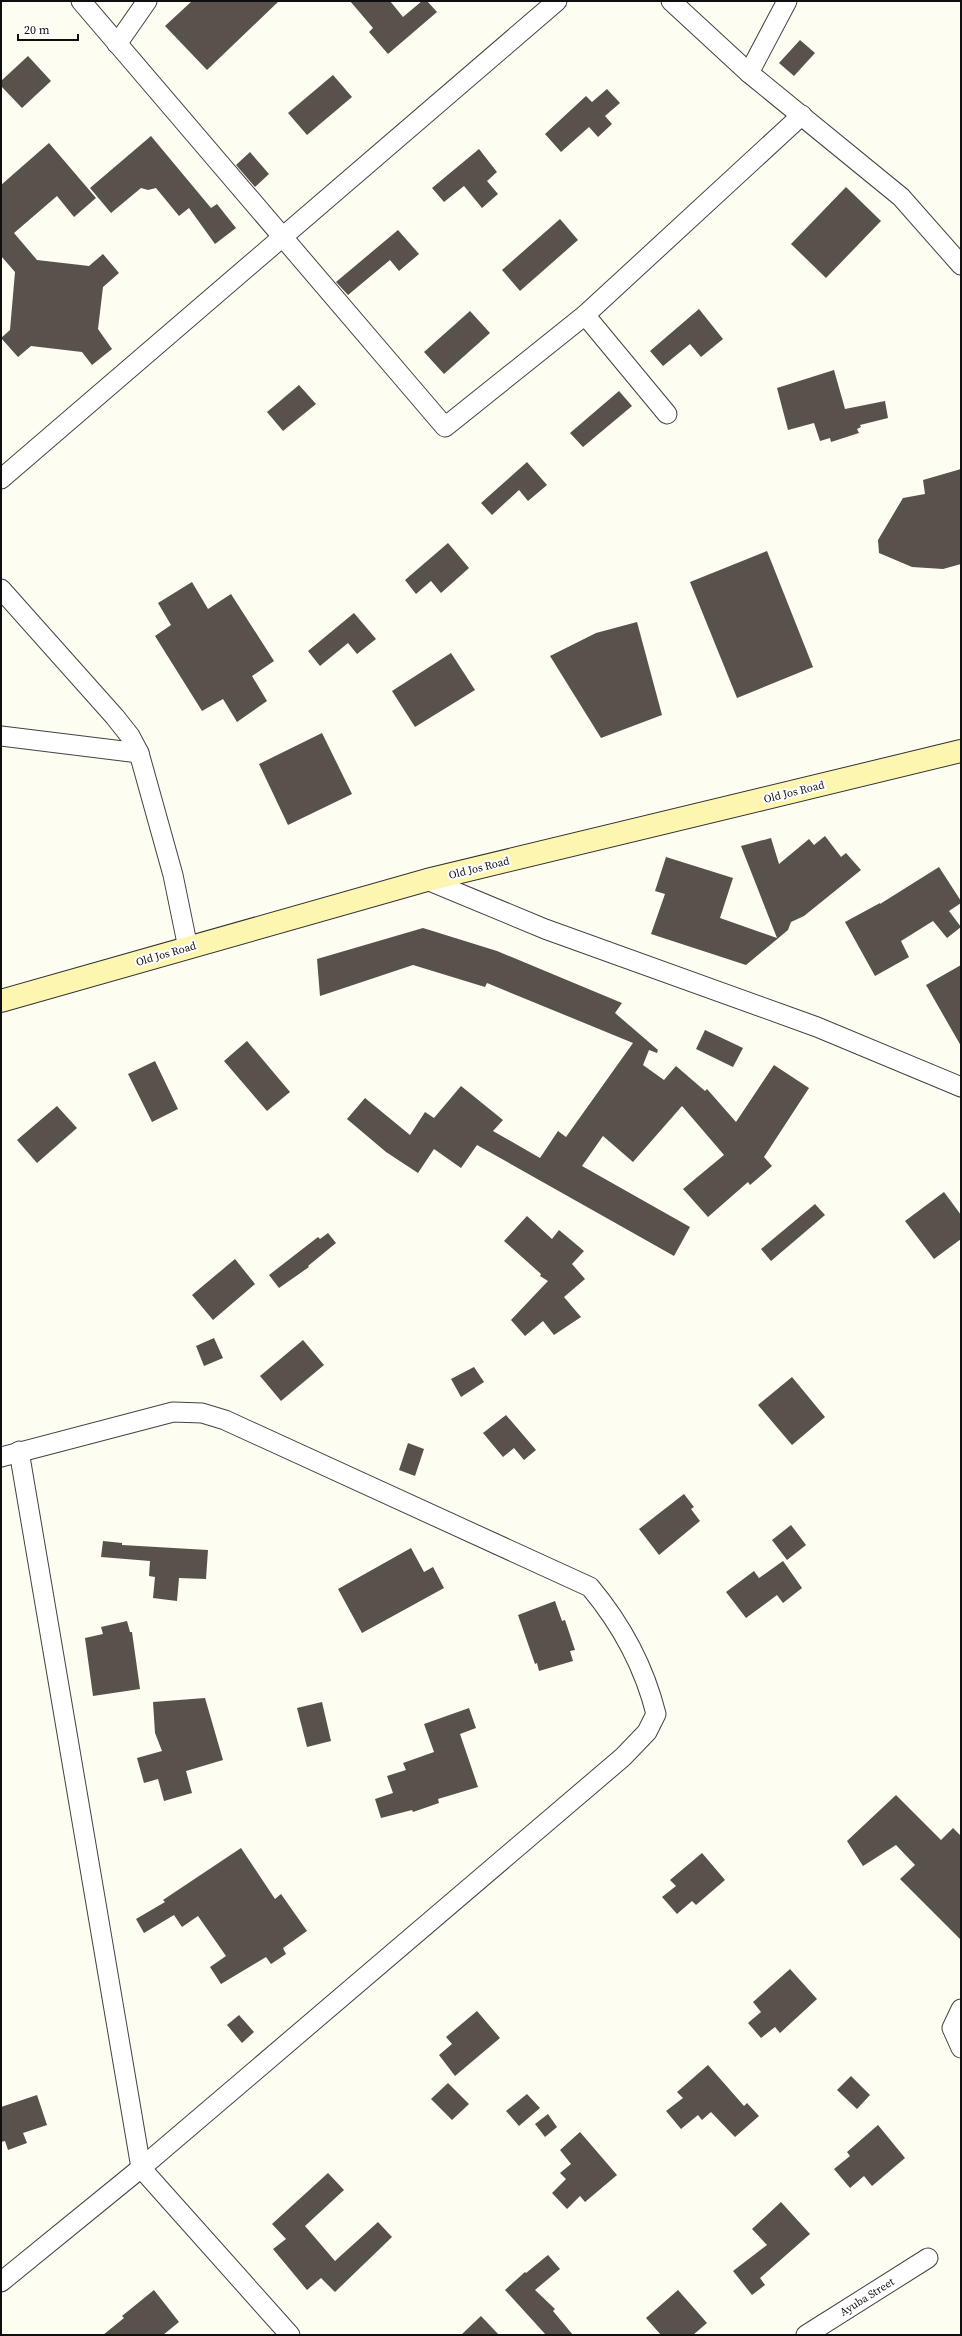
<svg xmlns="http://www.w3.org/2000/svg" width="962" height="2336" font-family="'Source Serif 4',serif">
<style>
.building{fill:#58514c}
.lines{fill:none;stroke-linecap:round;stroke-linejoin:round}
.street-casing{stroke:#424242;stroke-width:21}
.secondary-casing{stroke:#313131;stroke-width:24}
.street{stroke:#fff;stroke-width:19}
.secondary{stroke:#fcf6b0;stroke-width:22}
.labels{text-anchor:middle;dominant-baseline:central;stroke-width:4;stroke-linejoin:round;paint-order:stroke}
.street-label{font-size:11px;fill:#0f0f0f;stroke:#fff}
</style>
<rect width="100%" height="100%" fill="#fefdf2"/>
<!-- building -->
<g class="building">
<path d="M192,1H279L207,70L165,26Z"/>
<path d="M350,1H390L403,17L422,1H427L437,12L388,54L369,32L373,28Z"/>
<path d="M800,40L815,53L794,76L779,63Z"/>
<path d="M28,56L51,81L22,108L1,86V81Z"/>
<path d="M333,75L352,97L307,135L288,113Z"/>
<path d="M607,89L620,103L605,116L612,124L598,137L589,127L561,152L545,134L586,96L592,102Z"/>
<path d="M151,136L211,208L217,204L236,228L215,244L189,208L179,216L156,188L148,190L141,188L111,213L90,188Z"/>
<path d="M49,143L96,198L74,217L57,196L14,233L37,260L89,266L103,254L119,273L103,287L98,329L112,349L92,365L82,352L31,346L18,357L1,338L10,330L15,272L1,256V185Z"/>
<path d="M479,149L497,172L487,181L498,194L482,208L464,186L444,202L432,188Z"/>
<path d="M250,152L269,174L255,187L236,165Z"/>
<path d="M846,187L881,221L826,278L791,244Z"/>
<path d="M560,219L578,240L520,291L502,270Z"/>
<path d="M398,230L419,254L399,271L390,260L348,295L336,282Z"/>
<path d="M699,309L723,339L701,357L690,344L663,366L650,351Z"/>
<path d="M470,311L490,333L444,374L424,352Z"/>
<path d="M834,370L845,409L885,401L888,418L860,425L861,427L857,429L859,433L831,442L830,438L820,441L814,423L788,430L777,388Z"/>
<path d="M299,385L316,404L283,431L267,412Z"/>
<path d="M619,391L632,406L583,447L570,433Z"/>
<path d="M527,462L547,485L528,501L519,490L492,515L481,503Z"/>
<path d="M961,469V564L943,569L912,567L879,553L878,540L903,498L925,494L923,480Z"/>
<path d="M448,543L469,568L441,593L431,581L416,594L405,580Z"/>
<path d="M767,551L813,667L737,698L690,582Z"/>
<path d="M192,582L208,609L231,594L274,661L252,676L267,701L237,722L223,699L202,711L155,636L171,625L158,603Z"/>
<path d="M354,613L376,639L357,654L348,643L320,666L308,651Z"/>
<path d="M637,622L662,715L601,738L550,656L596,633Z"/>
<path d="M451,653L475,690L415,727L392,691Z"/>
<path d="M322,733L352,794L288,825L259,764Z"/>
<path d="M825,836L841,857L846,853L861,870L804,916L791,922L788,930L746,965L651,934L665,894L655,891L666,857L733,878L720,918L777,938L741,846L771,838L779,864L809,839L814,845Z"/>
<path d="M939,867L961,901V903L949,911L961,927L947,938L933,921L901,941L909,957L875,976L845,922L880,903V904Z"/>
<path d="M423,928L497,951L622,1003L615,1013L658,1050L657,1053L649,1050L643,1065L664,1080L676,1066L705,1091L707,1089L736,1122L774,1065L809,1088L764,1157L772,1166L750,1185L748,1182L708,1217L683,1189L724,1155L682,1106L633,1162L603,1136L582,1166L690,1227L674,1256L477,1145L461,1168L434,1149L418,1173L386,1152L347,1119L365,1098L410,1135L425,1112L434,1118L461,1086L503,1120L493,1131L540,1158L558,1131L566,1137L633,1043L487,983L485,987L413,965L320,996L317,959Z"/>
<path d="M961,965V1046L926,985Z"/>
<path d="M705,1030L743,1048L733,1067L696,1049Z"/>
<path d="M247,1041L290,1092L267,1111L224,1061Z"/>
<path d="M155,1061L178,1109L152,1122L128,1074Z"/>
<path d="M57,1106L77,1128L37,1163L17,1140Z"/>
<path d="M944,1192L961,1215V1239L934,1259L905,1221Z"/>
<path d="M815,1204L825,1215L771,1261L761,1249Z"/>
<path d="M527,1216L552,1239L559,1230L584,1251L572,1264L585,1279L564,1297L581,1317L554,1335L543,1321L525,1336L511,1320L548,1281L540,1276L541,1274L504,1241Z"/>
<path d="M328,1233L336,1243L308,1266L309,1267L279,1288L269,1275L318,1237L320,1239Z"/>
<path d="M235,1259L255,1284L213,1320L192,1295Z"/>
<path d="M214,1338L223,1358L204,1366L196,1346Z"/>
<path d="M303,1340L324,1365L281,1401L260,1376Z"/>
<path d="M474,1367L484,1382L461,1397L451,1379Z"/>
<path d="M792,1377L825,1417L792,1445L758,1405Z"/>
<path d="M506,1415L536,1450L524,1460L514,1448L503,1457L483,1433Z"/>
<path d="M408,1443L424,1449L415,1476L399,1470Z"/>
<path d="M684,1494L694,1507L691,1509L700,1521L659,1555L639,1529Z"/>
<path d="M791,1525L806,1545L787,1560L772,1540Z"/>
<path d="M103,1541L122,1543V1545L208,1550L206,1579L179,1578L177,1601L153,1598L155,1577L149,1576L150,1561L101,1557Z"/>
<path d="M411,1548L424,1572L433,1567L444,1588L362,1633L338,1589Z"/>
<path d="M783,1561L802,1588L783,1603L777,1595L746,1618L726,1592L754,1571L759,1578Z"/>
<path d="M555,1601L562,1621L565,1620L575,1650L570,1651L573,1661L539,1671L537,1663L535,1664L518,1615Z"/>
<path d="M127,1621L130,1632H132L140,1689L93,1696L85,1638L103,1634L101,1627Z"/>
<path d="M205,1698L223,1760L186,1771L192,1793L164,1801L158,1779L144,1783L137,1758L162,1751L155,1733L153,1702Z"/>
<path d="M322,1702L331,1741L307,1747L297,1708Z"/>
<path d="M469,1708L476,1728L460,1734L478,1787L438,1799L439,1803L413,1812L412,1810L381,1818L375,1799L393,1793L387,1776L406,1770L403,1763L434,1752L424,1724Z"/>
<path d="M896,1795L941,1840L953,1828L961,1836V1940L900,1879L915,1865L896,1845L863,1866L847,1841Z"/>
<path d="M241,1848L275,1899L281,1894L307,1931L283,1948L286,1954L271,1964L266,1957L221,1984L210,1967L226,1956L198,1916L182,1927L174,1915L144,1933L136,1919L165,1902L163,1900Z"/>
<path d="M702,1853L725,1880L696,1905L692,1901L677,1914L662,1897L676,1886L670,1880Z"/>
<path d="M790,1969L817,1999L780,2033L775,2027L761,2038L748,2023L761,2012L753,2002Z"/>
<path d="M477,2011L500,2038L455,2076L439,2055L452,2044L446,2037Z"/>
<path d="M239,2015L254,2032L242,2043L227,2025Z"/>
<path d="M708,2065L744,2106L747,2103L759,2116L735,2137L711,2112L702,2120L698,2115L681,2129L666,2111L683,2098L677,2092Z"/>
<path d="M851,2076L870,2095L857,2109L837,2090Z"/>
<path d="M448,2083L469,2104L452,2120L431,2099Z"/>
<path d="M527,2094L540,2108L519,2126L506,2111Z"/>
<path d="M37,2095L47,2125L23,2133L27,2143L8,2150L5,2141L1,2142V2107Z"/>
<path d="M548,2114L557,2127L545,2137L535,2124Z"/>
<path d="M878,2125L905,2158L872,2186L864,2176L850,2188L834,2169L850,2156L847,2152Z"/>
<path d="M580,2132L617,2175L585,2202L580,2196L567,2209L552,2193L566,2179L560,2173L571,2164L560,2150Z"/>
<path d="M328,2173L344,2190L305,2226L335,2261L378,2222L392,2237L335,2292L321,2278L307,2290L273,2249L286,2239L272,2224Z"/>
<path d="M781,2202L810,2234L760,2278L765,2285L752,2295L733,2271L767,2245L752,2229Z"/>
<path d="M548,2255L560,2269L535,2290L555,2309L553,2311L573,2335H546L505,2290L525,2272L526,2273Z"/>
<path d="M154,2290L179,2322L163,2335H103L124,2318L122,2316Z"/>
<path d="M678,2290L707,2323L693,2335H661L646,2318Z"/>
<path d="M481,2316L499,2335H461Z"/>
</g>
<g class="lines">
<defs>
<g id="street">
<path d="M81,1L445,427L585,315L802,115"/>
<path d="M671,1L749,73L901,197L961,265"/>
<path d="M117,44L147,1"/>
<path d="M749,73L787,1"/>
<path d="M585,315L667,414"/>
<path d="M1,479L557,1"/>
<path d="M1,589L115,717L130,736L139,753L173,875L188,948"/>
<path d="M1,736L139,753"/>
<path d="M427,880L545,929L817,1027L961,1087"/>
<path d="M19,1451L141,2168L290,2335"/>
<path d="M1,1457L173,1412L202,1413L225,1420L590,1587C621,1624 644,1666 656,1714L647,1732L623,1757L141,2168L1,2282"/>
<path d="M961,2009L952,2028L961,2048"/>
<path d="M806,2335L928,2258"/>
</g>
<path id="secondary" d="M1,1001L427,880L961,751"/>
</defs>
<!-- street casing -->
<use href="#street" class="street-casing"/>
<!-- secondary casing -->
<use href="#secondary" class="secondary-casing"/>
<!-- street -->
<use href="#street" class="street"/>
<!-- secondary -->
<use href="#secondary" class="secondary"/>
</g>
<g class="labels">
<!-- street labels -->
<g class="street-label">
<text transform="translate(794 792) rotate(-14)">Old Jos Road</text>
<text transform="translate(479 868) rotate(-14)">Old Jos Road</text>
<text transform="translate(166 954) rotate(-16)">Old Jos Road</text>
<text transform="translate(867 2297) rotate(-32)">Ayuba Street</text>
</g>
</g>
<!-- border -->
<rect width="962" height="2336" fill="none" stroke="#0f0f0f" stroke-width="4"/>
<!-- scale -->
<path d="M18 34v6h60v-6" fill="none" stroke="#0f0f0f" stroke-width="2"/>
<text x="24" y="34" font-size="12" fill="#0f0f0f" stroke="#ffffff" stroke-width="3" paint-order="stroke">20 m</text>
</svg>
